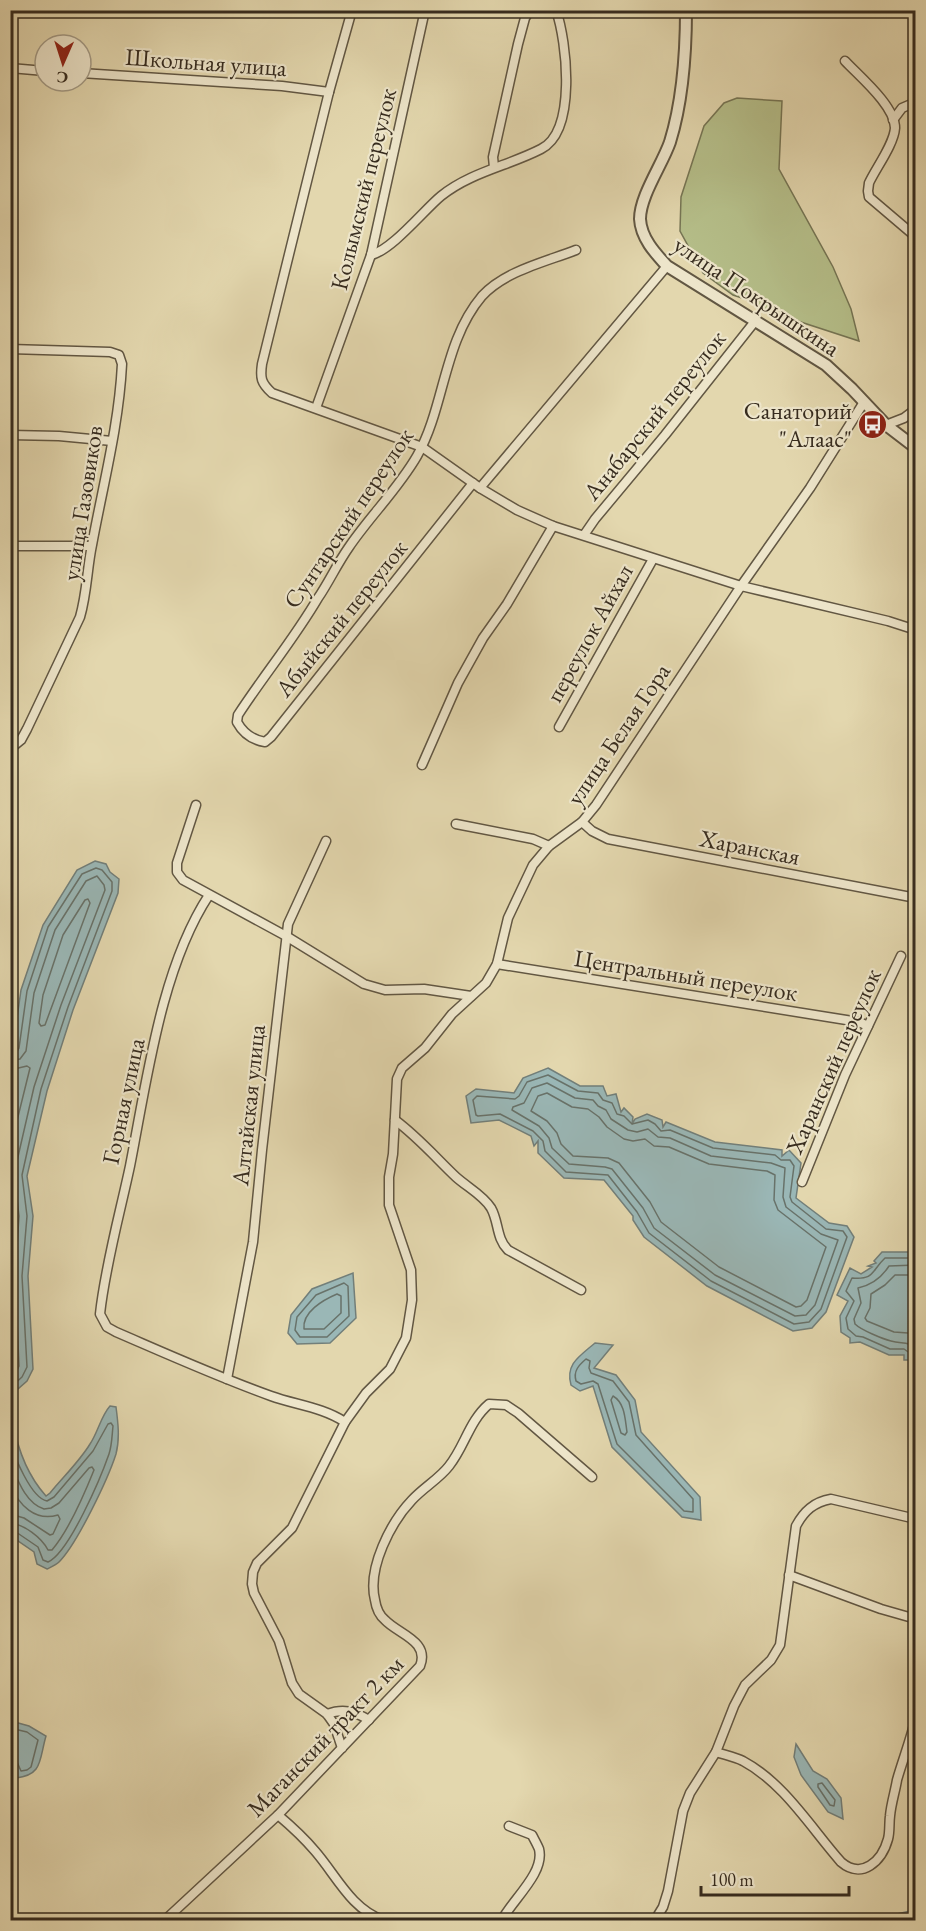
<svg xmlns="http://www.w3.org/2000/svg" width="926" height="1931" font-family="'EB Garamond',serif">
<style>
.green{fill:#b5be89;stroke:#767554;stroke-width:1.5}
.water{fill:#9ab7b6;stroke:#727f7a;stroke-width:1.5}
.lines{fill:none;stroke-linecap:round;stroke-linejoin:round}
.shore{stroke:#68726a;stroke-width:1.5}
.minor-casing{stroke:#625743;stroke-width:11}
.tertiary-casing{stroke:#625743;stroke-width:14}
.minor{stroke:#ede5ca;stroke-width:8}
.tertiary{stroke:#ede5ca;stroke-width:10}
.labels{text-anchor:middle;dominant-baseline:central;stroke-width:4.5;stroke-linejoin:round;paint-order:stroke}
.street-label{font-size:24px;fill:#372c1f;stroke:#ede5ca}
.poi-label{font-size:24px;fill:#372c1f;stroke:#ede5ca;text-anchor:end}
</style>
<rect width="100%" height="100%" fill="#e3d7ae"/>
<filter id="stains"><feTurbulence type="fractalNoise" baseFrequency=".00333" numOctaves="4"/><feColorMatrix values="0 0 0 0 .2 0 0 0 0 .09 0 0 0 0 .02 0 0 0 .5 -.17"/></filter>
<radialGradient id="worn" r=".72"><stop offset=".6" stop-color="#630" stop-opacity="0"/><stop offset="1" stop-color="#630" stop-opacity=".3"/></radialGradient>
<!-- green -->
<path class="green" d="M737,98L782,101L779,169L833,267L851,309L859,341L767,311L751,301L733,295L703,273L680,231L681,197L704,126L724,103Z"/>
<!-- water -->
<g class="water">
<path d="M95,861L106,864L110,872L119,879L118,893L73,1010L47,1091L27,1176L33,1216L28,1276L33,1369L27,1381L11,1395L10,1092L14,1039L21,990L43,925L77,870Z"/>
<path d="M548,1068L580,1086H603L607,1096L616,1094L621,1112L624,1108L633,1117L632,1124L635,1119L647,1114L662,1120L663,1127L666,1122L715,1142L782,1150V1156L789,1150L801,1163L796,1198L829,1223L847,1226L854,1237L826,1312L812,1328L793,1331L707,1286L644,1237L633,1220V1216L604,1180L564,1178L538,1153V1141L534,1146L531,1136L499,1120L471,1123L466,1096L476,1089L514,1093L523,1078Z"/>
<path d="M882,1252H915V1360H904V1355H889L860,1342L850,1343V1338L841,1332L840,1316L848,1301L837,1295L850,1268L861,1274L872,1267L868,1266L876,1263L874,1261Z"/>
<path d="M353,1273L356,1318L330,1343L297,1344L288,1333L291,1315L312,1289Z"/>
<path d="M595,1343L613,1345L594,1368L616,1375L635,1400L641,1432L700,1497L701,1520L682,1517L612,1447L593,1386L580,1391L571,1385C565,1364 580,1356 595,1343Z"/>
<path d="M110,1406L116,1407C118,1422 120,1439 116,1454C108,1479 77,1544 59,1562C56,1565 51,1567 47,1569L37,1564L34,1552L11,1536V1421L13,1423C18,1450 28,1476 46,1496L50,1493C63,1477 79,1462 90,1444C98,1432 101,1416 110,1406Z"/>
<path d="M11,1721L29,1726L46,1736C39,1760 43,1775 16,1778L11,1755Z"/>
<path d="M796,1744L813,1771L827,1779L841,1798L843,1819L828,1812L801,1775L794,1757Z"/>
<path d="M915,1910V1920H870Z"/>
</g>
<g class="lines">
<!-- shore -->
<g class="shore">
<path d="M88,899L90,903L45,1025L41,1026L39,1023L43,995L63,935L85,900Z"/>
<path d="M10,1054L16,1053L19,1048L27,991L48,927L82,874L96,868L102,870L112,882V891L68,1007L41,1089L22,1175L27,1216L22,1276L27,1367L22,1377L10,1388"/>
<path d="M10,1061L20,1059L26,1051L34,993L55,930L86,881L97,876L104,885L105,890L61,1005L34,1087L14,1174L19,1216L15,1276L19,1366L16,1373L10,1378"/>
<path d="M10,1070L27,1066L30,1068L10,1149"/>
<path d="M548,1075L578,1091L598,1093L603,1100L612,1103L617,1114L624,1116L632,1124L648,1120L655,1124L661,1131L670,1130L713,1148L775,1155L781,1160H790L794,1166L790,1197L792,1202L826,1229L843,1231L847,1237L821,1309L809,1322L794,1324L711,1281L649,1233L637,1212L608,1175L566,1172L545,1151L543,1141L533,1131L500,1114L478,1116L476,1115L473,1100L477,1096L515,1099L519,1096L527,1082Z"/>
<path d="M547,1083L575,1098L593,1100L598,1106L606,1110L611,1119L628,1130L637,1132L648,1129L658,1137L670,1138L711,1156L771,1163L785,1168L783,1197L786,1207L821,1234L838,1240L815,1305L806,1315L795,1316L715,1275L654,1228L643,1208L612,1169L605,1167L569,1164L552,1148L549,1138L539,1126L512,1110L513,1107L524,1103L532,1088Z"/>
<path d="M547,1093L572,1107L588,1109L599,1117L607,1127L624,1139L633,1141L645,1139L654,1146L669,1147L709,1164L767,1171L775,1175L774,1200L778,1210L826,1247L807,1300L801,1306L796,1307L719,1267L661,1222L650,1202L619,1163L608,1158L573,1156L561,1144L557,1133L547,1121L531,1111L538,1096Z"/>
<path d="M916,1258H885C871,1271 875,1280 852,1278L846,1291L854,1301L846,1318L848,1329L856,1336L863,1337L890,1349H904L911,1354H916"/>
<path d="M916,1265L889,1266C882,1277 872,1285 858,1288L861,1303L854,1319L855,1324C861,1330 883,1339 891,1341C901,1344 907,1341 916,1347"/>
<path d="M916,1275H895L885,1285L871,1294L870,1308L865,1318L867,1321L894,1332L908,1333L916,1336"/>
<path d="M344,1283L348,1286L349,1316L327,1337H300L295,1330L297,1317L316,1295Z"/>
<path d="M337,1294L341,1296V1313L324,1329H304C302,1312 323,1300 337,1294Z"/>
<path d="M586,1359L590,1361L589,1368L591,1373L613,1381L629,1402L636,1435L693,1499V1512L684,1511L617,1444L598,1384L593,1381L581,1384L576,1381C573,1371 579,1365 586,1359Z"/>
<path d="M613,1396C625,1403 625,1419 627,1432L625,1435L621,1433L611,1400Z"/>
<path d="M10,1441C14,1456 31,1498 47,1501L54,1497L93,1451L108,1424L111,1423L113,1426C112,1435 112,1445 109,1454C101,1477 69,1553 48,1562L43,1560L38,1547L16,1532L10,1531"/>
<path d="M10,1462C17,1478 25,1503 44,1509L51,1508L59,1503L89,1468L92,1467L94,1470C84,1495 69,1530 52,1550H48C42,1538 24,1524 10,1523"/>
<path d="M10,1485C19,1505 35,1522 58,1515L60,1519L53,1534L50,1535L24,1518L10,1514"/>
<path d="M10,1728L27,1732L38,1740L31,1767L27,1770L21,1771L17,1762L10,1760"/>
<path d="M822,1783L835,1800L834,1806L830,1805L818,1787V1784Z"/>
</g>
<defs>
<g id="minor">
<path d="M352,10L329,92L262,364C260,378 261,383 272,393L422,447L480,488L517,510L553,526L741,586L888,621L916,630"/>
<path d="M845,61C860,77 895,106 895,128C894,144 876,168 869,183L868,191L869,197L916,237"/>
<path d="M10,68L45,71"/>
<path d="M81,73L282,86L329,92"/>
<path d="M893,120L902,108L916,102"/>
<path d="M494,167L493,157L518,44L525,18L530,10"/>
<path d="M371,255C392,250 424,210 441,196C471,172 508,166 541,149C577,131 567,42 556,10"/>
<path d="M10,349L110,352L119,355L122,364C119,425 103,485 92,545C87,569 87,593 80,617L27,729L21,740L10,749"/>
<path d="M316,408L371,255L425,10"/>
<path d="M886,425L904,418L916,409"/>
<path d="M10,435L59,436L112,441"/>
<path d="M473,483L271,737L265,742C253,740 243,733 237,722L238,715C264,675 294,639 318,598C329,582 337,564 349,547C370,516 398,489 417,456C445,407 443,342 482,296C505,271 545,262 576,250"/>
<path d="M480,488L667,266"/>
<path d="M584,535L595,519L665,435L756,320"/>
<path d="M10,546H91"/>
<path d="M559,727L653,559"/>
<path d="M422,765L458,683L483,638L507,604L553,526"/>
<path d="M196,805L177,863V872L183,880L286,936L364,984L385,990L424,989L471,996"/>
<path d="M582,822L592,831L608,839L916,898"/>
<path d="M456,824L533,839L549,846"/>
<path d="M209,895C161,968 147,1080 130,1166C120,1213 105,1267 100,1314L107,1327L116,1332C167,1354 218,1377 271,1396C296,1405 322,1407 345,1422"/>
<path d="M497,964L859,1022L868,1026"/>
<path d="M395,1120C418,1137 436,1158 456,1177C467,1187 483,1195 491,1208C499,1222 496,1238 508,1250L581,1290"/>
<path d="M802,1182L845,1075L901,956"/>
<path d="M227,1379L253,1242L262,1150L288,924L326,841"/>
<path d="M789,1575L881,1609L916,1619"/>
<path d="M327,1714C343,1708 354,1711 369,1720"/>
<path d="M342,1748L334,1724L327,1714L299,1694L292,1683L279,1641L254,1593L252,1584L253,1572L257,1563L292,1528L345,1422L366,1393L390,1369L406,1338L412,1300L411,1270L389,1205V1177L393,1154L397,1079L402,1068L425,1048L452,1014L486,983L497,964L508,918L533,865L549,846L582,822L596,805L741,586L810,488L864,402"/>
<path d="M716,1752C725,1755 735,1757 743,1761C784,1783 811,1828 841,1862C862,1880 882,1861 888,1839C890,1832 889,1823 890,1816C891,1804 895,1792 897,1780C903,1759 911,1739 916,1717"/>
<path d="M278,1815C291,1826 304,1838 315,1851C336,1875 351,1909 383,1920"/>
<path d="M165,1920L278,1815L420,1666C430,1641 398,1634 385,1620C379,1615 376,1607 375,1600C367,1568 391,1522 412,1500C424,1487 439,1479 449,1466C465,1446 469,1421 489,1404L506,1405L518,1413L592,1477"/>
<path d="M502,1920C512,1900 545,1873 539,1849C537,1844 534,1839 532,1835L509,1826"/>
<path d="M655,1920L663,1907L668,1891L683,1811L690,1793L716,1752L734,1706L745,1685L771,1660L780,1645L796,1526C804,1511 814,1502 831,1499L916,1519"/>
</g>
<path id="tertiary" d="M686,10C686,54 683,100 670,142C662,165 640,196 640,219C641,238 655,253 667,266L826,365L852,389L886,425L916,448"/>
</defs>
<!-- minor casing -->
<use href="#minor" class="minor-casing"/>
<!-- tertiary casing -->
<use href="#tertiary" class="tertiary-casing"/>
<!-- minor -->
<use href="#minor" class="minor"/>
<!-- tertiary -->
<use href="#tertiary" class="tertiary"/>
</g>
<!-- icons -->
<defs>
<symbol id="bus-disc" viewBox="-11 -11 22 22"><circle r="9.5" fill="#8f2418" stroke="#ede5ca"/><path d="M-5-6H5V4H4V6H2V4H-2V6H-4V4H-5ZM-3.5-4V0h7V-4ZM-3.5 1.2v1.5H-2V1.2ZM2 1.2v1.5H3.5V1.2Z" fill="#fff"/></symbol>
</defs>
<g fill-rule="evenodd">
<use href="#bus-disc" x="856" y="408" width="33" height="33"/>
</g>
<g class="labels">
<!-- street labels -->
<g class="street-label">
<text transform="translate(206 62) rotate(4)">Школьная улица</text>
<text transform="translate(363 189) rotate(-76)">Колымский переулок</text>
<text transform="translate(757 296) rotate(34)">улица Покрышкина</text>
<text transform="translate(654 415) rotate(-51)">Анабарский переулок</text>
<text transform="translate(82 503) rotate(-81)">улица Газовиков</text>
<text transform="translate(348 518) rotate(-56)">Сунтарский переулок</text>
<text transform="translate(341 618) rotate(-51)">Абыйский переулок</text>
<text transform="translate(589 633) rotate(-61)">переулок Айхал</text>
<text transform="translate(618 734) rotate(-56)">улица Белая Гора</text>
<text transform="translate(750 847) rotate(11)">Харанская</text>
<text transform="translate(686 975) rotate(9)">Центральный переулок</text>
<text transform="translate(833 1061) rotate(-66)">Харанский переулок</text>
<text transform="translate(123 1101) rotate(-78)">Горная улица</text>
<text transform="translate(248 1105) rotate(-84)">Алтайская улица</text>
<text transform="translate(325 1736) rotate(-46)">Маганский тракт 2 км</text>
</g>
<!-- poi labels -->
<g class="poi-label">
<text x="852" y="410">Санаторий<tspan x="852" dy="28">"Алаас"</tspan></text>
</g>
</g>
<!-- margin -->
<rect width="926" height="1931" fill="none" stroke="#e3d7ae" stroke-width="36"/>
<rect x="12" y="12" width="902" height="1907" fill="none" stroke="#372c1f" stroke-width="3"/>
<rect x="18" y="18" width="890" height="1895" fill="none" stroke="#372c1f" stroke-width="1.5"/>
<!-- north arrow -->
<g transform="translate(63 63) rotate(183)"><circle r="28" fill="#ede5ca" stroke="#a49b86" stroke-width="1.5"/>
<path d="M0-4.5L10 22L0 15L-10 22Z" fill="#8f2418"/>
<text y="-9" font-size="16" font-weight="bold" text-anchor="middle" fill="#372c1f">С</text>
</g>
<!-- scale -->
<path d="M701 1886v9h148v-9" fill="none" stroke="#372c1f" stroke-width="3"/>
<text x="710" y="1886" font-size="18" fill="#372c1f" stroke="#ede5ca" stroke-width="4.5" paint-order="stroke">100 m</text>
<rect width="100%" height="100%" filter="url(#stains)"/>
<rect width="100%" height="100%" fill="url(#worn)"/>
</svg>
